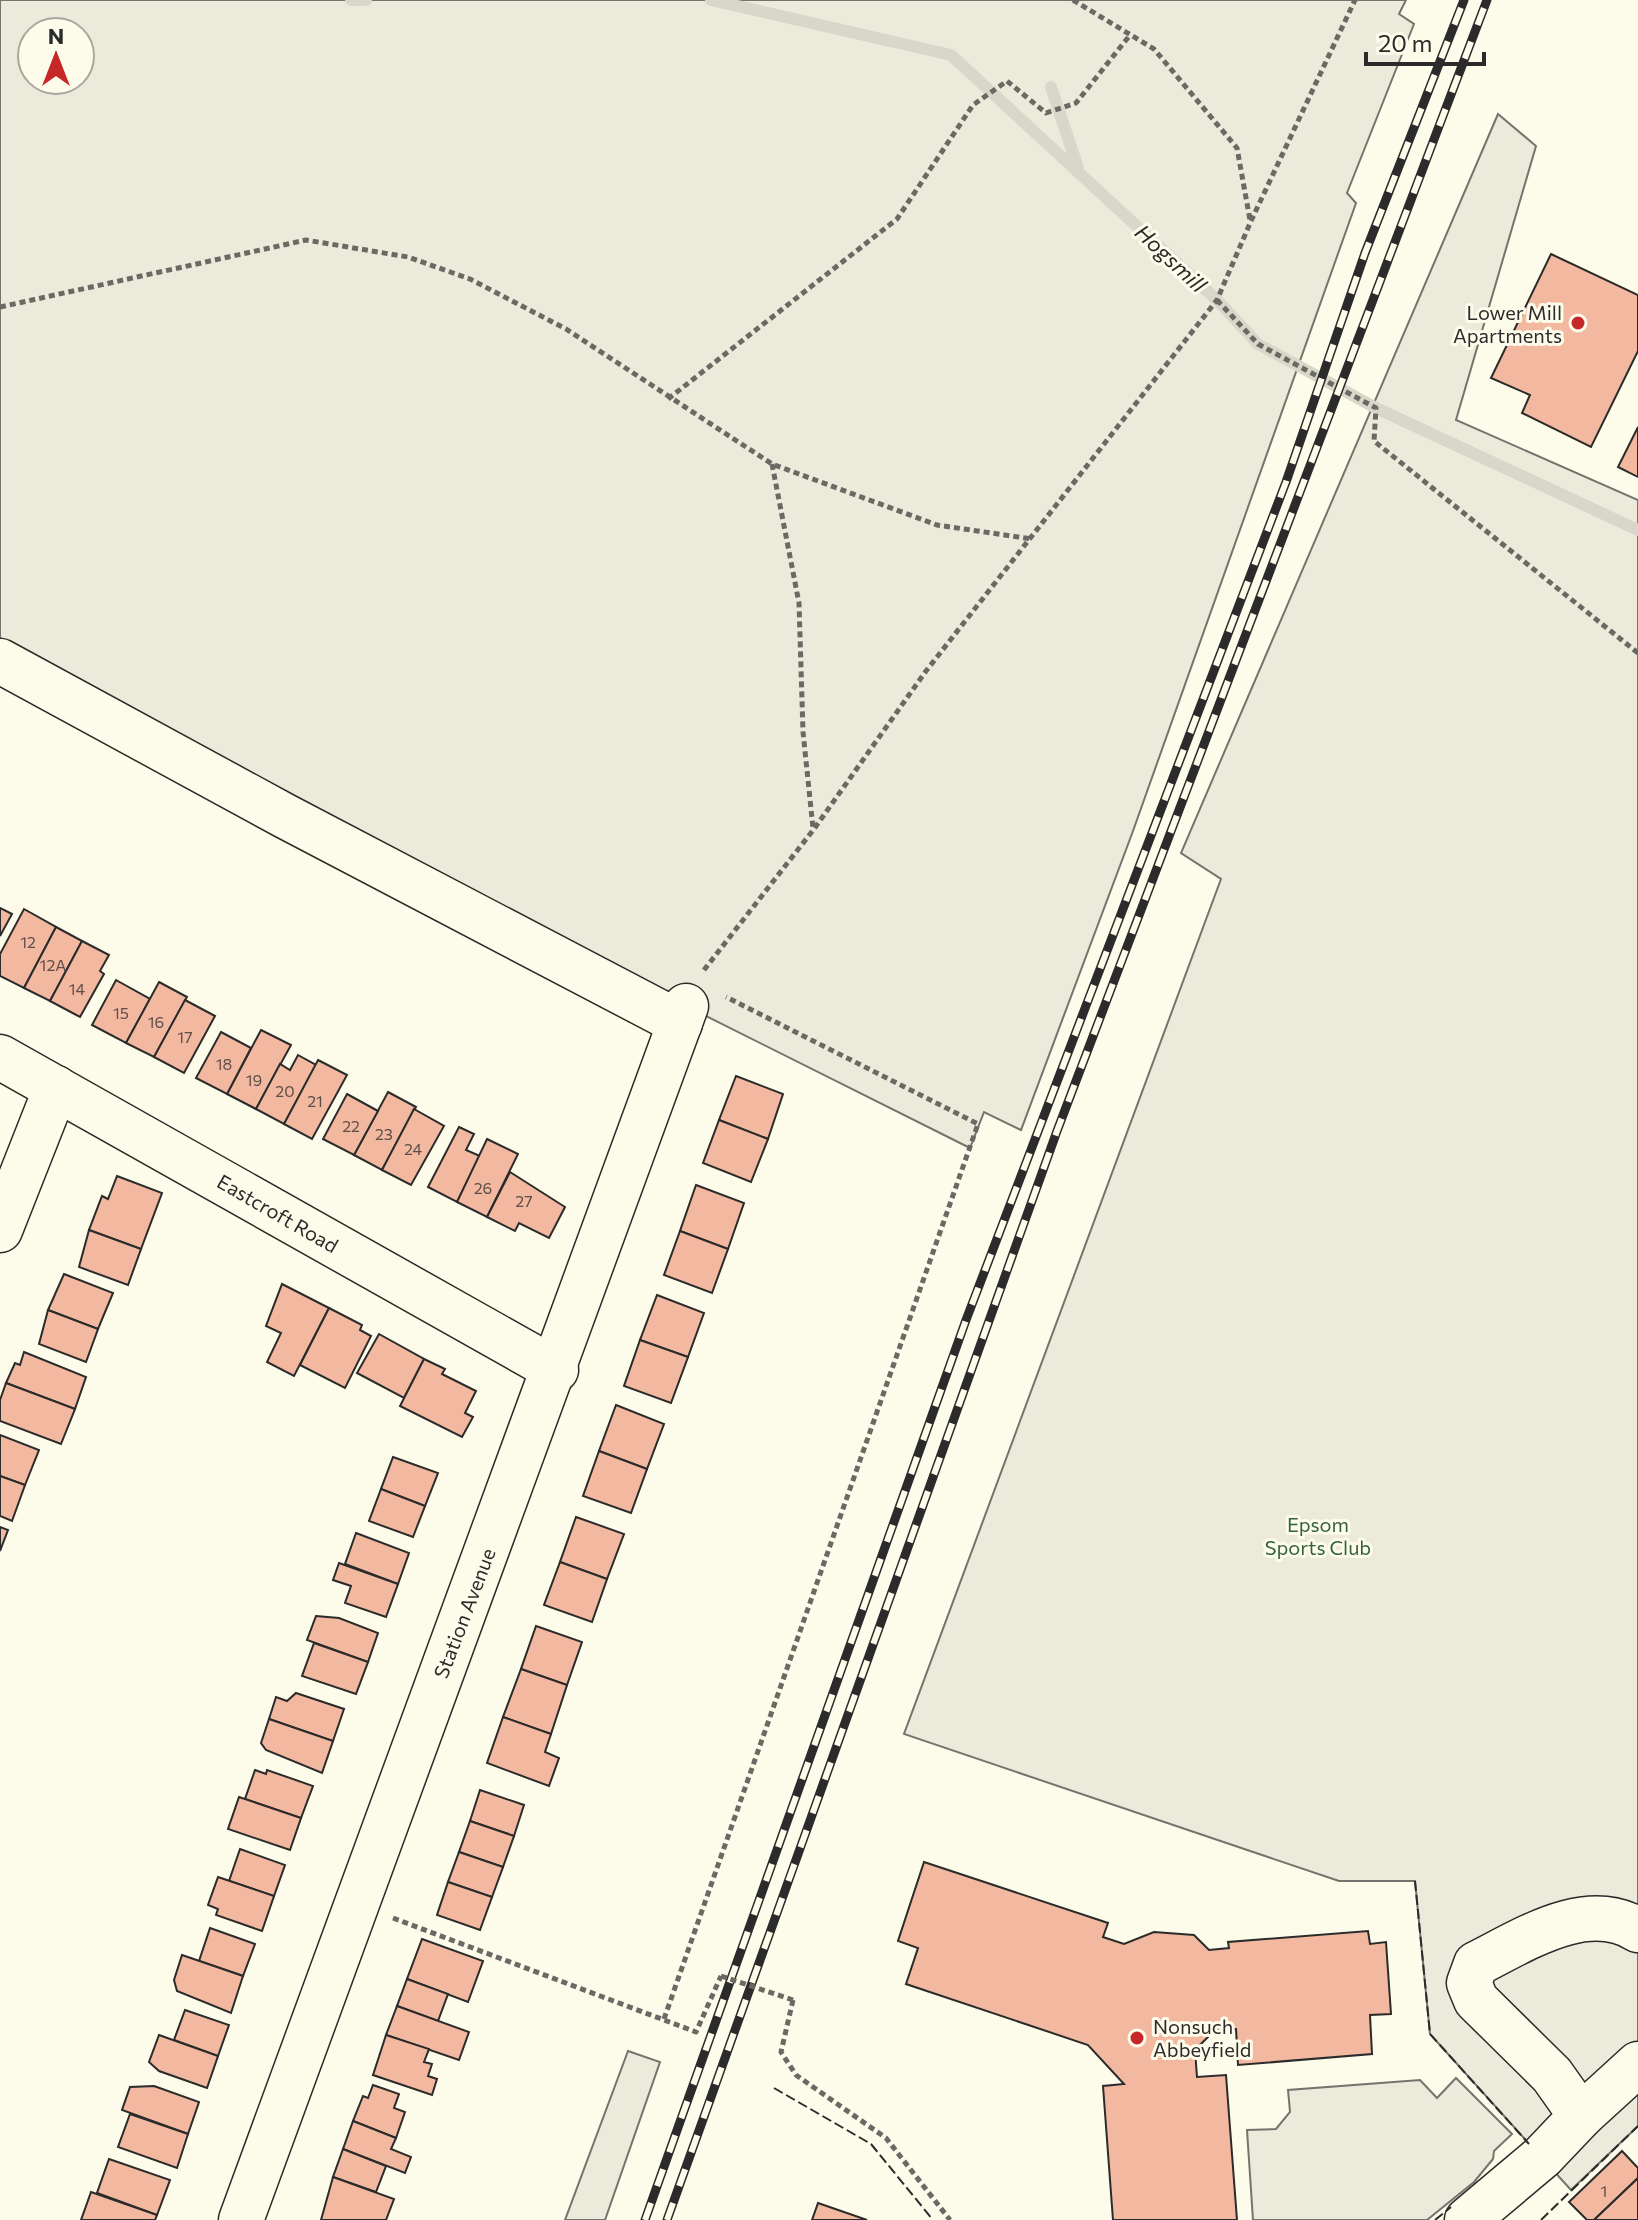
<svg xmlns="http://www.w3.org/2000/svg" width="1638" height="2220" font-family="Commissioner,sans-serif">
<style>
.green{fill:#ecebdb;stroke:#74746e;stroke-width:2;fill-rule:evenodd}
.parking{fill:#eceadb;stroke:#74746e;stroke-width:2}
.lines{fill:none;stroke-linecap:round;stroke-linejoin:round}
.stream{stroke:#d8d7c9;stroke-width:12}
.building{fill:#f2b8a0;stroke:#2b2b2b;stroke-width:2}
.minor-casing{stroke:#2b2b2b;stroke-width:47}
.path{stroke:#6a6964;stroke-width:5;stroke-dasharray:6 4;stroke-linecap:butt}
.minor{stroke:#fdfbea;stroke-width:44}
.rail-casing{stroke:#2b2b2b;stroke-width:9}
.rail{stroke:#fdfbea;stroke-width:6;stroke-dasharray:18;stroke-linecap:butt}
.path-bridge{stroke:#6a6964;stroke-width:5;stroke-dasharray:6 4;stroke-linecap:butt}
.fence{stroke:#2b2b2b;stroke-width:2;stroke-dasharray:10 4;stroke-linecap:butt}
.poi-dot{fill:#c62828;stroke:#fdfbea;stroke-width:3}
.labels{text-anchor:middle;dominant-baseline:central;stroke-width:6;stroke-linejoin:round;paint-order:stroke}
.number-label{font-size:16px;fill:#5d4e48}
.poi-label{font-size:20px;fill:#2b2b2b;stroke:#fdfbea;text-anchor:end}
.street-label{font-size:20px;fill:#2b2b2b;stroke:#fdfbea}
.park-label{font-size:20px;fill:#34623c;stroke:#fdfbea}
.water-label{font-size:22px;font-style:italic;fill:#2b2b2b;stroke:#fdfbea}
</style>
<rect width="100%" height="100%" fill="#fdfbea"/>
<!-- green -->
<g class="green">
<path d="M0,0H1406L1399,14L1414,24L1347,193L1356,203L1133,831L1021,1130L984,1112L970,1148L686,1006L0,639ZM32,32H80V80H32Z"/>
<path d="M1498,114L1536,146L1456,420L1638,500V2126L1571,2190L1430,2034L1415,1881H1339L904,1734L1221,879L1181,853Z"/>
<path d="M628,2051L660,2062L605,2220H565Z"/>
</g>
<!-- parking -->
<path class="parking" d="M1456,2078L1512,2134L1494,2151L1493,2159L1474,2182L1427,2220H1253L1247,2130L1276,2129L1290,2112L1288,2090L1420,2080L1437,2098Z"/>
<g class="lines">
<!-- stream -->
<g class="stream">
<path d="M351,0H366"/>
<path d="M711,0L951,55L1217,300L1258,344L1376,408L1638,530"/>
<path d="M1051,87L1078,168"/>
</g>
</g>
<!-- building -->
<g class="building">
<path d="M1551,254L1638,295V351L1591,447L1522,413L1530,395L1491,378Z"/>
<path d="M1638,427V477L1618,467Z"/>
<path d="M0,908L12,914L0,936Z"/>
<path d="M24,909L56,927L24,988L0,976V954Z"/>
<path d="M56,927L82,941L50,1001L24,988Z"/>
<path d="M82,941L109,955L100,971L104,974L80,1017L50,1001Z"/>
<path d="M116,980L150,999L126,1043L92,1025Z"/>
<path d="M159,982L187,997L154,1057L126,1043Z"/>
<path d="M185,1000L215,1016L184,1073L154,1057Z"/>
<path d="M261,1030L291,1045L256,1109L227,1094Z"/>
<path d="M221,1032L251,1048L227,1094L196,1078Z"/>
<path d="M298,1055L316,1065L284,1124L256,1109L280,1064L290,1070Z"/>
<path d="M318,1060L347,1075L312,1139L284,1124Z"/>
<path d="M736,1076L783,1094L768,1139L719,1120Z"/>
<path d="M388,1092L416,1107L382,1170L354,1155Z"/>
<path d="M347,1094L378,1111L354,1155L323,1139Z"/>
<path d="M414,1109L444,1126L411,1185L382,1170Z"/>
<path d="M719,1120L768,1139L751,1182L703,1163Z"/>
<path d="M459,1127L474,1134L466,1150L480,1156L457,1202L428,1187Z"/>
<path d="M487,1139L518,1154L487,1217L457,1202Z"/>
<path d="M510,1172L565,1207L549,1238L519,1223L515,1231L487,1217Z"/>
<path d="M117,1176L162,1193L141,1249L89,1230L102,1196L108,1199Z"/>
<path d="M696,1185L744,1203L728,1249L680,1231Z"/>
<path d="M89,1230L141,1249L128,1285L79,1267Z"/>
<path d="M680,1231L728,1249L712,1293L664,1275Z"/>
<path d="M64,1274L113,1293L98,1329L48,1310Z"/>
<path d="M282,1284L329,1308L294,1376L267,1362L281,1333L266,1326Z"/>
<path d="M657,1295L704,1313L688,1357L640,1340Z"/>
<path d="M329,1308L362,1325L360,1330L371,1336L345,1388L300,1365Z"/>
<path d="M48,1310L98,1329L86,1362L39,1344Z"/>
<path d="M379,1334L424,1359L404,1398L357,1373Z"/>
<path d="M640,1340L688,1357L671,1403L624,1386Z"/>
<path d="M24,1352L86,1377L75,1409L6,1383L15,1363L20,1365Z"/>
<path d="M424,1359L445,1369L442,1374L476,1391L465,1413L473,1417L462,1437L400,1406Z"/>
<path d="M6,1383L75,1409L61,1444L0,1421V1400Z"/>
<path d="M616,1405L664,1424L647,1469L599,1451Z"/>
<path d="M0,1435L39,1450L25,1485L0,1476Z"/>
<path d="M599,1451L647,1469L631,1513L583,1496Z"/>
<path d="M393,1457L438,1473L425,1506L381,1489Z"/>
<path d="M0,1476L25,1485L12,1521L0,1516Z"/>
<path d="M381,1489L425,1506L413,1537L369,1521Z"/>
<path d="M576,1517L624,1534L607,1579L560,1562Z"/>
<path d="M0,1527L8,1530L0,1551Z"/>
<path d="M356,1533L409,1553L398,1584L345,1564Z"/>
<path d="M560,1562L607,1579L592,1622L544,1605Z"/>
<path d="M339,1563L398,1584L386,1617L345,1603L351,1586L333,1580Z"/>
<path d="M316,1616L339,1618L378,1633L368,1662L307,1640Z"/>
<path d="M536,1626L582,1642L567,1685L521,1669Z"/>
<path d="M314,1643L368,1662L356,1694L302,1676Z"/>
<path d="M521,1669L567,1685L551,1734L503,1717Z"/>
<path d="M296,1693L344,1709L333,1741L269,1719L276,1697L287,1701Z"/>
<path d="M503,1717L551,1734L545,1752L559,1758L549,1786L487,1763Z"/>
<path d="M269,1719L333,1741L322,1773L266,1750L261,1743Z"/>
<path d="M255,1770L266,1774L267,1770L313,1786L301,1818L245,1799Z"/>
<path d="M480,1790L524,1805L514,1836L470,1821Z"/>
<path d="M239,1797L301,1818L290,1850L228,1829Z"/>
<path d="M470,1821L514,1836L503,1867L459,1852Z"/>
<path d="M240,1849L285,1865L274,1896L229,1881Z"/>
<path d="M459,1852L503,1867L492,1897L448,1882Z"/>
<path d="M924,1862L1108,1923L1103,1937L1124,1944L1154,1932L1194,1935L1209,1950L1229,1948L1228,1942L1368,1931L1370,1944L1386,1942L1391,2014L1370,2015L1372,2054L1238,2065L1236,2029L1215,2030L1195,2050L1197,2077L1226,2075L1237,2220H1113L1103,2086L1124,2084L1088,2045L906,1984L918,1948L898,1941Z"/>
<path d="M218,1877L274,1896L262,1931L216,1915L218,1909L208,1905Z"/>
<path d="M448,1882L492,1897L480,1930L437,1915Z"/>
<path d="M210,1928L255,1944L243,1976L199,1961Z"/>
<path d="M422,1939L483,1961L468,2002L407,1979Z"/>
<path d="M182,1955L243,1976L231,2013L177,1991L174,1980Z"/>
<path d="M407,1979L448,1994L438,2021L397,2006Z"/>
<path d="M397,2006L469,2032L459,2060L386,2035Z"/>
<path d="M185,2010L229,2025L218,2056L174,2040Z"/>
<path d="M159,2035L218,2056L207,2088L159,2071L149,2062Z"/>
<path d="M386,2035L429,2049L424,2062L432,2064L428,2076L437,2079L432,2095L373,2075Z"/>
<path d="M373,2085L399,2094L394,2108L405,2112L396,2138L353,2121L363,2096L368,2098Z"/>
<path d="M154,2086L199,2102L188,2134L122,2110L130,2087Z"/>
<path d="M130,2114L188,2134L177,2168L118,2147Z"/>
<path d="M353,2121L396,2138L391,2149L411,2157L405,2173L343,2149Z"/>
<path d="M343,2149L386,2166L376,2192L333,2177Z"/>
<path d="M1622,2151L1638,2168V2178L1594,2220H1587L1569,2202Z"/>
<path d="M109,2159L170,2180L157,2215L97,2193Z"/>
<path d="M333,2177L394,2199L386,2220H321Z"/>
<path d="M1638,2178V2220H1594Z"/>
<path d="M91,2192L157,2215L155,2220H81Z"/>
<path d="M818,2203L867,2220H812Z"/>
</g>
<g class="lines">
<defs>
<g id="minor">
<path d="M0,661L285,816L680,1023"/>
<path d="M0,1057L556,1370"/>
<path d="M0,1230L56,1088"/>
<path d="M1581,2116L1638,2064"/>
<path d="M241,2220L686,1006"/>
<path d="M1467,2220L1542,2157L1581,2116L1552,2075L1476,2000L1469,1983L1476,1964C1524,1940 1587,1898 1638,1930"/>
</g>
</defs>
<!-- minor casing -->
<use href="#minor" class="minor-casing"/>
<!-- path -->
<g class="path">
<path d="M1073,0L1154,49L1237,148L1250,220"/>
<path d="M1217,300L1258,344L1376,408L1374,441L1638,653"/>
<path d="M0,307L306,240L408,257L470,279L566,329L772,464L937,525L1032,539"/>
<path d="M668,399L897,219L973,105L1007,81L1046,113L1076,103L1130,35"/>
<path d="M772,464L799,603L803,732L813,828"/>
<path d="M704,970L814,829L926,671L1217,300L1251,221L1355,0"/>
<path d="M393,1918L696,2032L721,1976"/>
<path d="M793,2000L781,2052L796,2075L886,2138L950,2220"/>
<path d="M664,2019L978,1124L726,997"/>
</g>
<!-- minor -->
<use href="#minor" class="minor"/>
<defs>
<g id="rail">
<path d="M645,2220L966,1320L1286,482L1365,253L1464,0"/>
<path d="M667,2220L1057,1131L1487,0"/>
</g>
</defs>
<!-- rail casing -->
<use href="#rail" class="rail-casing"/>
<!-- rail -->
<use href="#rail" class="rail"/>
<!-- path-bridge -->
<path class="path-bridge" d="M721,1976L793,2000"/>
<!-- fence -->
<g class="fence">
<path d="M1415,1881L1430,2034L1529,2144"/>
<path d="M774,2088L871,2144L933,2220"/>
<path d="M1435,2220L1451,2207"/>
<path d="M1541,2220L1638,2126"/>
</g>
</g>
<!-- markers -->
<g class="poi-dot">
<circle cx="1578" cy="323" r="8"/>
<circle cx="1137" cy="2038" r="8"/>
</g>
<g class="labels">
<!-- number labels -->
<g class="number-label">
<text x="28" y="941">12</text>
<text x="53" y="964">12A</text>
<text x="77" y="988">14</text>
<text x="121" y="1012">15</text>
<text x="156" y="1021">16</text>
<text x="185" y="1036">17</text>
<text x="224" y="1063">18</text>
<text x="254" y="1079">19</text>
<text x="285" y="1090">20</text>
<text x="315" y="1100">21</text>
<text x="351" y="1125">22</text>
<text x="384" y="1133">23</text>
<text x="413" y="1148">24</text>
<text x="483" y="1187">26</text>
<text x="524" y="1200">27</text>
<text x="1604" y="2190">1</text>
</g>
<!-- poi labels -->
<g class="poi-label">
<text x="1562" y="312">Lower Mill<tspan x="1562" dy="23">Apartments</tspan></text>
<text x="1153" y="2026" text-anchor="start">Nonsuch<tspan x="1153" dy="23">Abbeyfield</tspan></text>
</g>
<!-- street labels -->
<g class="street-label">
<text transform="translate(278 1213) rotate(30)">Eastcroft Road</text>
<text transform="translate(464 1613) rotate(-69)">Station Avenue</text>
</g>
<!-- park labels -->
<g class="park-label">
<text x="1318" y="1524">Epsom<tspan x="1318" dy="23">Sports Club</tspan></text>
</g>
<!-- water labels -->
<g class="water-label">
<text transform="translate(1171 258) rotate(43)">Hogsmill</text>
</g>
</g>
<!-- north arrow -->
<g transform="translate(56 56)"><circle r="38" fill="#fdfbea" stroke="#a9a89e" stroke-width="2"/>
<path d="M0-6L14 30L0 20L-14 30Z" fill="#c62828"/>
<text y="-12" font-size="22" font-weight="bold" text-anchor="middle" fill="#2b2b2b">N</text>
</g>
<!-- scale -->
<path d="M1366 52v12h118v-12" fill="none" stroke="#2b2b2b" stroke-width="4"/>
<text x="1378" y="52" font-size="24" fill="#2b2b2b" stroke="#fdfbea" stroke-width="6" paint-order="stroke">20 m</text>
</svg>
